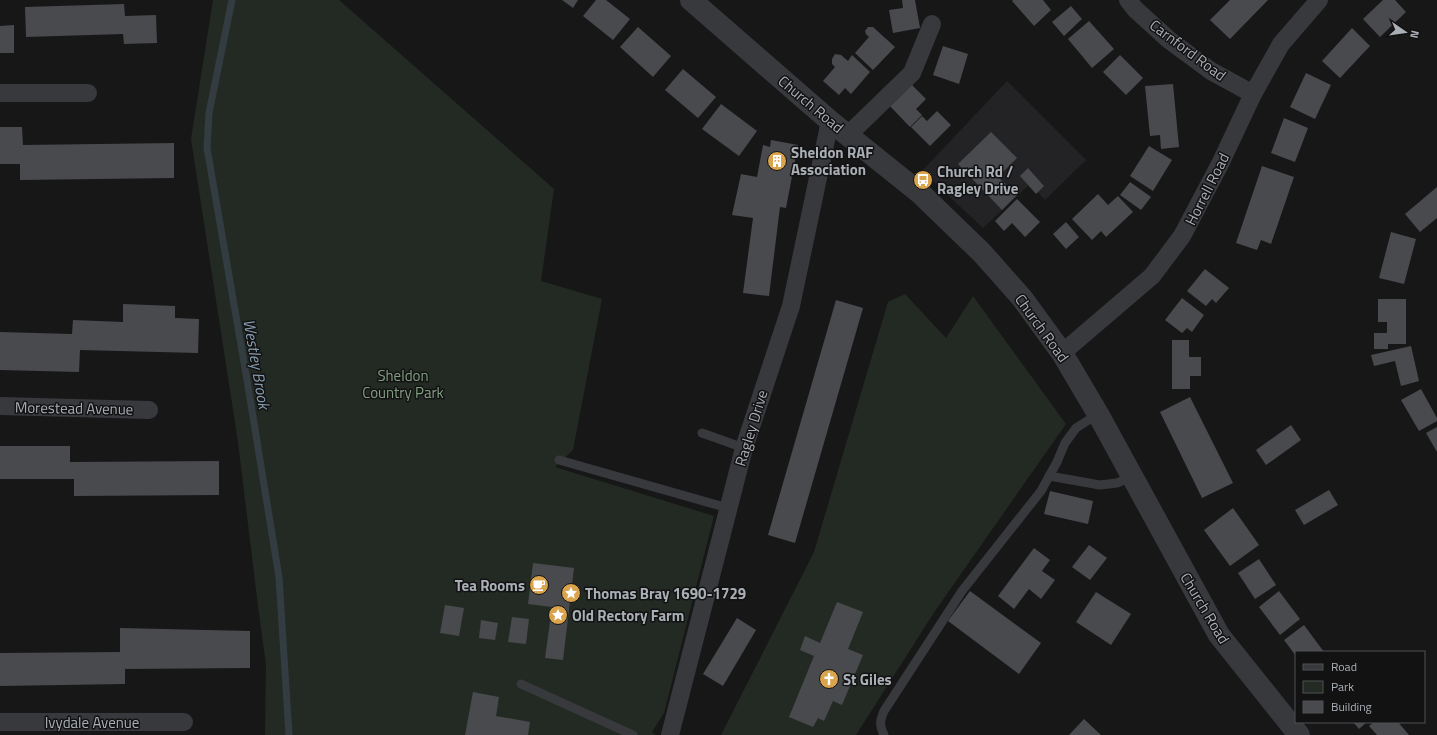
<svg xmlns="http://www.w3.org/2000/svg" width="1437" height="735" font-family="'Titillium Web',sans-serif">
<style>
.built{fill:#232325}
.green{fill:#232a24}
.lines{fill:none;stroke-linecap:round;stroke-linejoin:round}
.stream{stroke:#333c41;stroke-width:7}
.building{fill:#494a4d}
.service{stroke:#38393d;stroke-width:9}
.minor{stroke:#38393d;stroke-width:18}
.tertiary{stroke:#38393d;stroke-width:22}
.labels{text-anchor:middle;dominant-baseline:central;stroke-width:3;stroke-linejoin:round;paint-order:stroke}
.street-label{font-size:15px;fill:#aaafb6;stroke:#121213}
.poi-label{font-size:15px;font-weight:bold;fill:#aaafb6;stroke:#121213;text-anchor:start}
.park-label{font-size:15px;fill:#849f84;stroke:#121213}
.water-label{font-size:16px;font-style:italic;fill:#869cad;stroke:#121213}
</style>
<rect width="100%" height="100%" fill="#171718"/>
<!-- built -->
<path class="built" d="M1007,81L1086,160L1045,200L1030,184L983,228L922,171Z"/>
<!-- green -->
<g class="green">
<path d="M213,0H339L554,189L541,281L602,299L573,450L555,467L714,516L664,713L652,732L656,735H265L266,665L258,606L238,442L191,139Z"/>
<path d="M905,294L946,338L973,296L1066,424L935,611L856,735H721L814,552L888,302Z"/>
</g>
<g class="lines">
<!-- stream -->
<path class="stream" d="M232,0L209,113L207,148L247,380L279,577L289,735"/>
</g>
<!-- building -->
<g class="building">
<path d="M562,0H578L573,8Z"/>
<path d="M596,0H606L630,19L613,40L583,16Z"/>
<path d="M902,0H915L920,28L893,33L889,10L903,8Z"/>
<path d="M1013,0H1043L1051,10L1034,26L1012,1Z"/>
<path d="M1230,0H1268L1230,39L1210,20Z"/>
<path d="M1383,0H1395L1406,12L1380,37L1363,19Z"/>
<path d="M124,4L125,16L156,15L157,43L124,44L123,34L26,37L25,7Z"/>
<path d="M1071,6L1082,19L1064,36L1052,22Z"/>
<path d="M1089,21L1114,49L1092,68L1068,39Z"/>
<path d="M14,25V53H0V26Z"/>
<path d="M638,27L671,56L653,77L620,47Z"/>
<path d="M868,27H873L895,47L873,70L855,53L869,37L866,34L865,31Z"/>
<path d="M1352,28L1370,46L1340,78L1322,61Z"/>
<path d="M943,46L968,54L959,84L933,75Z"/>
<path d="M835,54L841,55L848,61L852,55L870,72L851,94L845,88L839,95L823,81L835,67L832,64V59Z"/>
<path d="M1120,55L1143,78L1126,95L1103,72Z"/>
<path d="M683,69L716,97L698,118L665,90Z"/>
<path d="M1306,73L1331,85L1315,119L1290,107Z"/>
<path d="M910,83L926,99L916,109L922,115L910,127L888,104Z"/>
<path d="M1173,84L1179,147L1161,149L1160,135L1150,136L1145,86Z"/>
<path d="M721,104L757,131L739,156L702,129Z"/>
<path d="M937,111L951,125L930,146L911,127L922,116L927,121Z"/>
<path d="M1284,118L1308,128L1295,162L1271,153Z"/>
<path d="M0,127H22L23,145L174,143V178L20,180V164H0Z"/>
<path d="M991,132L1017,158L998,177L1017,195L1002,210L958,164Z"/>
<path d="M771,140L798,145L786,208L780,207L769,296L743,293L753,218L732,215L741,174L757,177L763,145L770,147Z"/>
<path d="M1149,146L1172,160L1153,191L1130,176Z"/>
<path d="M1262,166L1294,177L1271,244L1261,240L1257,250L1236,243Z"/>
<path d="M1028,168L1044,186L1036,194L1020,176Z"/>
<path d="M1130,182L1151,197L1141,210L1120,195Z"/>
<path d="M1437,187V218L1420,232L1405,214Z"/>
<path d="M1098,194L1108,205L1118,196L1133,212L1106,237L1101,231L1092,240L1072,219Z"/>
<path d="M1017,199L1040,222L1025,237L1012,223L1004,231L995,221Z"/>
<path d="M1066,222L1079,237L1066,249L1053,234Z"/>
<path d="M1391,232L1416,239L1404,284L1379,278Z"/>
<path d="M1205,269L1229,288L1216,303L1212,299L1206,306L1187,291Z"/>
<path d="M1182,298L1204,315L1192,332L1187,328L1182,333L1165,320Z"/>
<path d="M1378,299H1406V344H1388V349H1374V333H1387V322H1378Z"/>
<path d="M836,300L863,308L795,543L768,535Z"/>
<path d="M123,304L175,306V318L199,319L198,353L80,350L79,372L0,370V332L72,334L73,320L123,322Z"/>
<path d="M1172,340H1189V357H1201V376H1190V389H1172Z"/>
<path d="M1411,346L1419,381L1401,386L1395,361L1374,366L1371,355Z"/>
<path d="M1421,389L1437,418V421L1419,431L1401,400Z"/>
<path d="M1190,397L1233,483L1202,498L1160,412Z"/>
<path d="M1291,425L1301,440L1266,465L1256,450Z"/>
<path d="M1437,427V452L1426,433Z"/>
<path d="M0,446H70V462L219,461V495L74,496V479H0Z"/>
<path d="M1329,490L1338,505L1304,525L1295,510Z"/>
<path d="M1050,491L1093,501L1088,524L1044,514Z"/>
<path d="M1233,508L1259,545L1230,566L1204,530Z"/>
<path d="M1089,545L1107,558L1090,580L1072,567Z"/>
<path d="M1034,548L1050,560L1042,571L1055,580L1041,599L1029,589L1014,609L998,596Z"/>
<path d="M1259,559L1276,585L1255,599L1238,573Z"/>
<path d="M533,563L574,568L563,660L545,658L552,607L528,604Z"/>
<path d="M970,591L1041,643L1019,674L948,621Z"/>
<path d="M1279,591L1300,619L1280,635L1259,607Z"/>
<path d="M1096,592L1131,614L1111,645L1076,622Z"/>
<path d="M837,602L863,612L848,649L863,655L842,705L833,701L824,721L818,718L813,727L789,717L814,656L800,650L805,636L820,643Z"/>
<path d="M445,605L464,608L459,636L440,633Z"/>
<path d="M512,617L529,619L526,644L508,642Z"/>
<path d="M737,618L756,630L723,686L703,674Z"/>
<path d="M481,620L498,623L495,640L479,638Z"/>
<path d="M1304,625L1324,652H1296V656L1284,640Z"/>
<path d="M120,628L250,631V668L125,669V684L0,686V653L120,652Z"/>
<path d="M473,692L499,697L496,716L530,722L528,735H465Z"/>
<path d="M1084,719L1101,735H1069Z"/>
<path d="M1353,722H1367L1359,729Z"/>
<path d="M1374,722H1398L1409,735H1377L1369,726Z"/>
</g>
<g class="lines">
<!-- service -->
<g class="service">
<path d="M702,433L744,448"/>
<path d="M559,460L728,508"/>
<path d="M1049,476L1100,485L1117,483L1132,477"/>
<path d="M521,684L633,735"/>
<path d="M884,735C879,726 880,720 884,711L962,591L1041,491L1057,462L1065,443L1076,428L1098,414"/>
</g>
<!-- minor -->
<g class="minor">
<path d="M1128,0L1135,9L1169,40L1211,71L1253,94"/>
<path d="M0,93H88"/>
<path d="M848,135L912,73L932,24"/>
<path d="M1062,353L1152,276L1182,236L1220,164L1253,94L1281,44L1319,0"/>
<path d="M0,406L149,410"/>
<path d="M0,722H184"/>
<path d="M670,735L744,448L791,306L830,121"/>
</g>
<!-- tertiary -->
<path class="tertiary" d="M691,0L830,121L921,194L982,253L1022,298L1062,353L1098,414L1219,635L1299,735"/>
</g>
<!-- icons -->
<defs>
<symbol id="building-disc" viewBox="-11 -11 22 22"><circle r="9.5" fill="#daa44c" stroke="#121213"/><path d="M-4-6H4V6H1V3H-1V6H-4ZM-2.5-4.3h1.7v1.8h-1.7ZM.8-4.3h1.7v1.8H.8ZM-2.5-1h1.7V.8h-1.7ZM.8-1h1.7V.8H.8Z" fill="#fff"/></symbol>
<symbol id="bus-disc" viewBox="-11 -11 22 22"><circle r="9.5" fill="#daa44c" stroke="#121213"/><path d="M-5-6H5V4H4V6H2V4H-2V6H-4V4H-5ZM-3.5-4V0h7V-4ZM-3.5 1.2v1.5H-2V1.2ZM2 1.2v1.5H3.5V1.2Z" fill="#fff"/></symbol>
<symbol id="cafe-disc" viewBox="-11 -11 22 22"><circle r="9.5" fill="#daa44c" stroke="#121213"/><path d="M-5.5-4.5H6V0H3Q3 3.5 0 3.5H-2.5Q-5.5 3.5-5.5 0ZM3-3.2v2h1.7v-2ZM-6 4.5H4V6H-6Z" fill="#fff"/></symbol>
<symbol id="sight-disc" viewBox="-11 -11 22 22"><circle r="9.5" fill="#daa44c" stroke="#121213"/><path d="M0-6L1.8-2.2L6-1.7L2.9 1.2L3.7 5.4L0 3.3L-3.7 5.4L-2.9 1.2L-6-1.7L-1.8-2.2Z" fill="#fff"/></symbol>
<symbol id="church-disc" viewBox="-11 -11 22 22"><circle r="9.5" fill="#daa44c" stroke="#121213"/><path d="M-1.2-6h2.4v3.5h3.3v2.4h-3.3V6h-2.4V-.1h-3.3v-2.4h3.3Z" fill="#fff"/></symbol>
</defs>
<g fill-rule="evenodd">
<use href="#building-disc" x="766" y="150" width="22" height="22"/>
<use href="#bus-disc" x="912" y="169" width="22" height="22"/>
<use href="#cafe-disc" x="528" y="574" width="22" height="22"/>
<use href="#sight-disc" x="560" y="582" width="22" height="22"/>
<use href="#sight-disc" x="547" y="604" width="22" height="22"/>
<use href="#church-disc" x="818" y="668" width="22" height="22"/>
</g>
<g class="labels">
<!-- street labels -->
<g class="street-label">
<text transform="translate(1188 50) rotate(37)">Carnford Road</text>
<text transform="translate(811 104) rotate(40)">Church Road</text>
<text transform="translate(1207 189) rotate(-63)">Horrell Road</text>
<text transform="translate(1042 328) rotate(54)">Church Road</text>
<text transform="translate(74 408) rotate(1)">Morestead Avenue</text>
<text transform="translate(751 428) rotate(-73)">Ragley Drive</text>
<text transform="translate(1205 608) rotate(59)">Church Road</text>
<text x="92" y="722">Ivydale Avenue</text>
</g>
<!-- poi labels -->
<g class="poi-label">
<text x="791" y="152">Sheldon RAF<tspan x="791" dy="17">Association</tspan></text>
<text x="937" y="171">Church Rd /<tspan x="937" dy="17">Ragley Drive</tspan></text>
<text x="525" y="585" text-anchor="end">Tea Rooms</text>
<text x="585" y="593">Thomas Bray 1690-1729</text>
<text x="572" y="615">Old Rectory Farm</text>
<text x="843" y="679">St Giles</text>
</g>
<!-- park labels -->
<g class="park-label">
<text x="403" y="375">Sheldon<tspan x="403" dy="17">Country Park</tspan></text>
</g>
<!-- water labels -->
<g class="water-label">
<text transform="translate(257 364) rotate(80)">Westley Brook</text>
</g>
</g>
<!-- legend -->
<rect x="1295" y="651" width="130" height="72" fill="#121213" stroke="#4f5154"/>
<rect x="1303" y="664" width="20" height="6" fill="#38393d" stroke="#4f5154"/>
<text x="1331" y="671" font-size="12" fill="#aaafb6">Road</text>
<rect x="1303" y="681" width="20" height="12" fill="#232a24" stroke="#4f5154"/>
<text x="1331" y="691" font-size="12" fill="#aaafb6">Park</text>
<rect x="1303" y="701" width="20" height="12" fill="#494a4d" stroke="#4f5154"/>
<text x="1331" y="711" font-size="12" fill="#aaafb6">Building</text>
<!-- north arrow -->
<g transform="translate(1405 32) rotate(103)" stroke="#121213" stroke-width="3" paint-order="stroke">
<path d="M0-3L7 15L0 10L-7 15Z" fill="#aaafb6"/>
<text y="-6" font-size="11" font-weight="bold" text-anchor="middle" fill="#aaafb6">N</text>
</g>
</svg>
